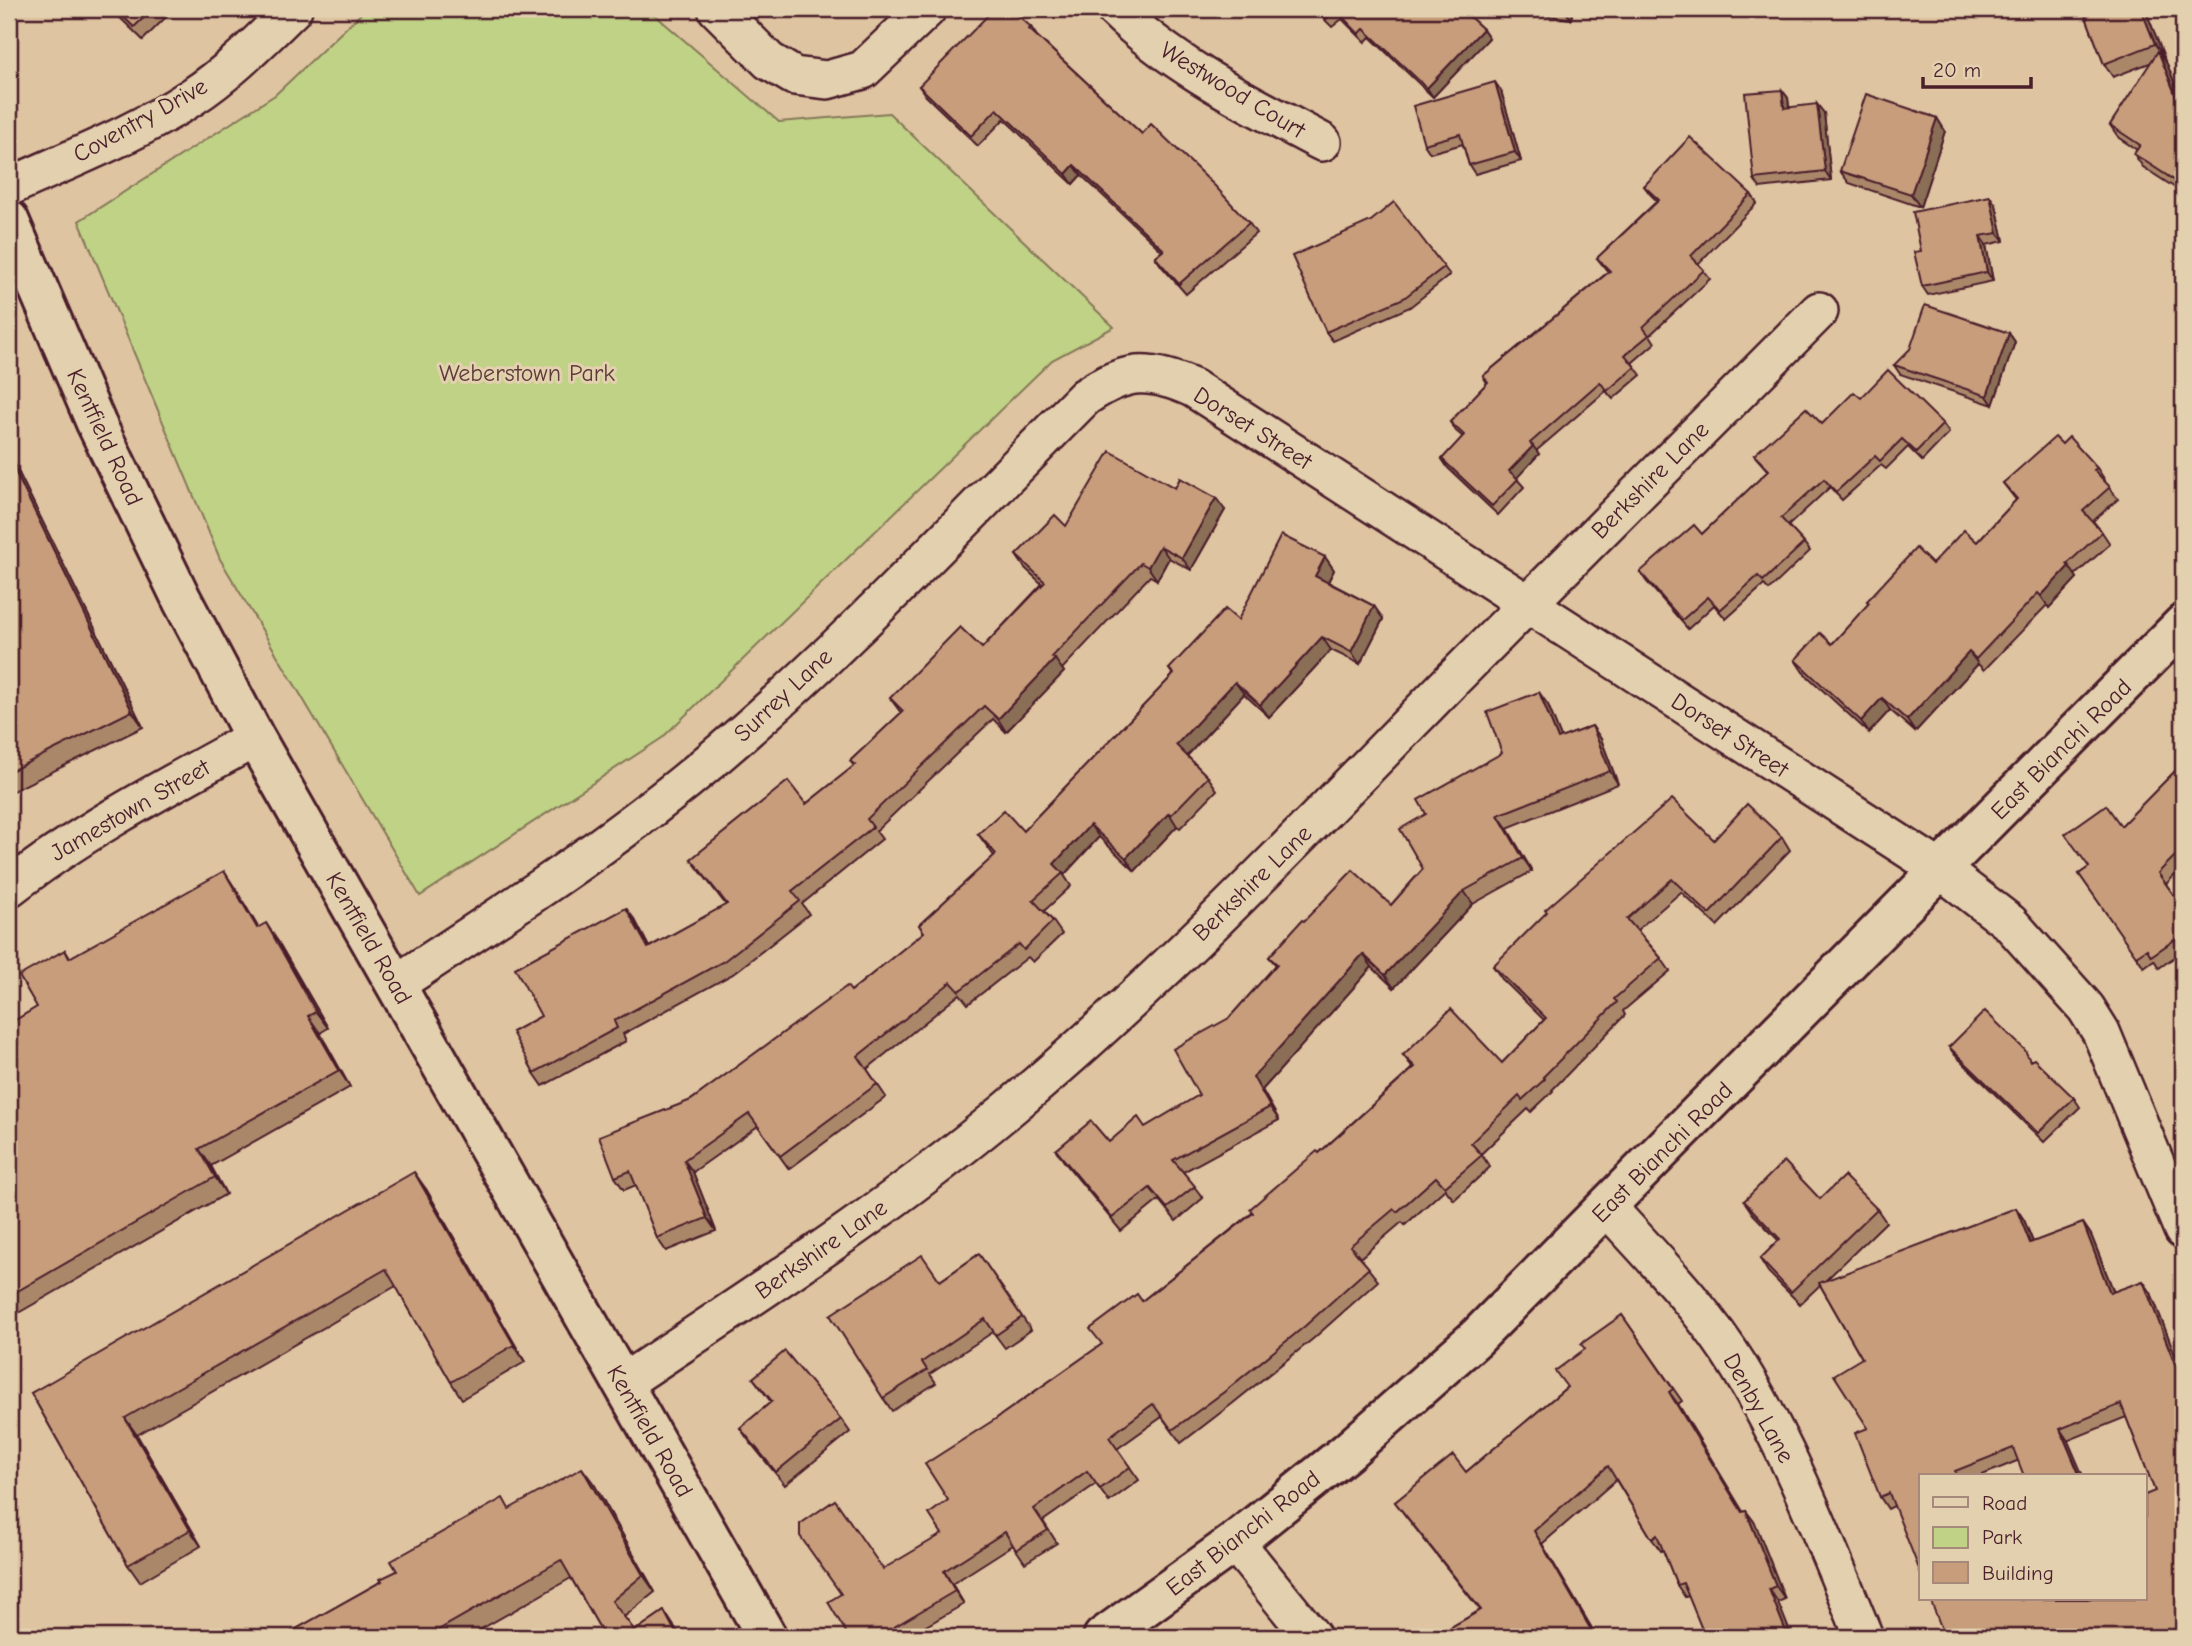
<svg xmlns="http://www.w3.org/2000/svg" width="2192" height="1646" font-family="'Comic Neue',sans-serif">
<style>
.green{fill:#c0d286;stroke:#857858;stroke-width:2}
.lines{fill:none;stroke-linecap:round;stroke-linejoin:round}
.street-casing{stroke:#4a1f2b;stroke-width:42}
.secondary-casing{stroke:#4a1f2b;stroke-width:44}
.street{stroke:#e3d0ae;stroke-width:37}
.secondary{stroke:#e3d0ae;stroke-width:38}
.wall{fill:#ab876b;stroke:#4a1f2b;stroke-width:2}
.shaded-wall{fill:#8b6e57;stroke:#4a1f2b;stroke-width:2}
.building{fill:#c79d7c;stroke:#4a1f2b;stroke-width:2}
.labels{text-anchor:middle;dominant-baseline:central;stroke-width:6;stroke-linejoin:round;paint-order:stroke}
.street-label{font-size:24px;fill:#4a1f2b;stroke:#e3d0ae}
.park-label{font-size:24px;fill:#5c3a39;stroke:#e3d0ae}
</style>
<rect width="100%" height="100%" fill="#dec4a1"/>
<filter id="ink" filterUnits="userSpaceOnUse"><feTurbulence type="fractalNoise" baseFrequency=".0143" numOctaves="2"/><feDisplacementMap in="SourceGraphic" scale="14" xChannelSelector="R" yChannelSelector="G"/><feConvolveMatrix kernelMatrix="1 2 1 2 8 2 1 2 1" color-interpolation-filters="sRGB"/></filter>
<g filter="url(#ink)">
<!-- green -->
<path class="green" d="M366,9H648L779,122L889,113L1114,327L1052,360L662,738L420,896L220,559L79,221L275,95Z"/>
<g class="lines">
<defs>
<g id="street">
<path d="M717,9L769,61L794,76L827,80L863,70L927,9"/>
<path d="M1115,9C1174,67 1249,103 1322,142"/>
<path d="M9,187C70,159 136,134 192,97C229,73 261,40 293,9"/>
<path d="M9,888C85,829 170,785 255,738"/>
<path d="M396,984C500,916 606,848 702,768C838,655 960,523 1085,397C1125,370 1148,368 1193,388L1941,870L2010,923L2086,1008L2101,1032L2183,1230"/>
<path d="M1607,1207C1653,1258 1703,1308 1739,1367C1791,1452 1826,1545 1864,1637"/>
<path d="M623,1383C753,1296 885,1212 1006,1111C1163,980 1305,831 1448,684C1571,559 1695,435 1819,311"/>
<path d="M1235,1542L1312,1637"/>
</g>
<g id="secondary">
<path d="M9,220L96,423L182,600L255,738L767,1637"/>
<path d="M1103,1637L1235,1542L1347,1452L1476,1338L2183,624"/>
</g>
</defs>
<!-- street casing -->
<use href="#street" class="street-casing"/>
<!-- secondary casing -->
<use href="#secondary" class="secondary-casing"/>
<!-- street -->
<use href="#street" class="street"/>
<!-- secondary -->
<use href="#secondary" class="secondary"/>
</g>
<!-- wall -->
<g class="wall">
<path d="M111,9H174L143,40Z"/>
<path d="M1314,9H1461L1483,29L1489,38L1433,97L1370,37L1365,42L1342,19L1332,27Z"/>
<path d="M1502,9H1573L1571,19Z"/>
<path d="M2083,9H2145L2164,57H2163L2167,64L2183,104V193L2143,167L2134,154L2137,150L2119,138L2110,125L2152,62L2113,77L2104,64Z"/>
<path d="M1031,27L1037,36L1142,134L1249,223L1256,233L1186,294L1162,267L1155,257L1162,251L1081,175L1073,184L1004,119L978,146L926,96L919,86Z"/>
<path d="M1782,90L1788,98L1789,107L1824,113L1831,180L1760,188L1754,179Z"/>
<path d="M1501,91L1521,161L1475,174L1469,165L1463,144L1430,153L1424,144Z"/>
<path d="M1937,118L1945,131L1920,207L1849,183L1840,171Z"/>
<path d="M1644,186L1751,194L1757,203L1698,264L1710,279L1650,335L1655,343L1632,363L1641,375L1613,399L1606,391L1536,451L1539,454L1516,478L1524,487L1498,515L1448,468L1442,459L1463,437L1456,431L1450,422L1487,383L1483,376L1608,272L1597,258L1657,201L1650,194Z"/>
<path d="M1996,205L2004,241L1986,245L1993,281L1928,295L1922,286L1921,251Z"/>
<path d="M1444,267L1450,275L1410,307L1333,341L1326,332Z"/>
<path d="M2009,333L2015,342L1993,405L1900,374L1894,365Z"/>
<path d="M1861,398L1943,424L1949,433L1922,461L1908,447L1886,469L1881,465L1842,500L1830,487L1788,526L1804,543L1810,551L1769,590L1764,585L1726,619L1714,605L1688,629L1646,581L1640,572L1702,534L1768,471L1754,455L1822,424Z"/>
<path d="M2062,444L2097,468L2105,480L2104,481L2118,499L2093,521L2102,532L2110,544L2075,575L2077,578L2049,608L2047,605L1984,670L1978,664L1915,732L1890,710L1869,733L1803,672L1795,660L1832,644L1869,604L1867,601L1932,564L1977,542L2016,500L2003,483Z"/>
<path d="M9,453L143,727L9,793Z"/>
<path d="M1175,488L1225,510L1191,570L1169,558L1157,580L1150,576L1062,669L1064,672L1006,732L993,719L876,831L882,839L802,904L809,914L733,974L623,1034L626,1041L543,1086L534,1073L541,1016L635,920L649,947L726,905L691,859L806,804L854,766L850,761L901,713L890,698L982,648L1042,584L1025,568L1016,555L1066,526Z"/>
<path d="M1325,557L1334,570L1328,582L1374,606L1383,619L1360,664L1331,650L1269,717L1244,694L1187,756L1208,777L1217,790L1180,828L1177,826L1135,871L1099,837L1064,875L1071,886L1044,911L1053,921L1062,934L1033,962L1028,957L968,1004L960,994L867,1069L886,1097L789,1169L758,1126L693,1172L716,1231L666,1251L657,1238L636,1185L624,1190L615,1177L691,1100L851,991L924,933L919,925L994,856L978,834L1023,831L1173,675L1169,669Z"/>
<path d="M1548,705L1561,738L1592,726L1601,739L1618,784L1507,828L1532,871L1473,904L1394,988L1372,967L1262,1090L1279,1120L1183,1172L1203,1198L1176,1221L1159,1200L1121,1231L1065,1163L1056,1150L1109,1142L1145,1127L1199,1095L1229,1018L1276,965L1269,957L1304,921L1391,905L1423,869L1426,814L1502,753Z"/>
<path d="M2183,763V867L2166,884L2183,908V951L2159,968L2154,960L2144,967L2079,874L2089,867L2121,826Z"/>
<path d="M1782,837L1790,850L1717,926L1681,892L1637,930L1661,958L1670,971L1623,1011L1625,1015L1552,1090L1553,1091L1531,1112L1528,1109L1481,1154L1490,1167L1454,1200L1445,1189L1405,1225L1402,1222L1360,1258L1378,1281L1314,1338L1232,1404L1181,1443L1162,1417L1117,1449L1139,1480L1109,1502L1096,1484L1043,1521L1057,1543L1025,1563L1013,1545L952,1584L964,1604L907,1637H849L942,1534L948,1500L997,1418L1101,1345L1142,1301L1252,1213L1319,1153L1413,1068L1403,1055L1502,1063L1544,1020L1502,979L1493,966L1714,840Z"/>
<path d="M235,888L258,927L277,940L328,1028L320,1033L350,1087L211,1166L226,1194L13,1316L9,1310V1024L37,1007L65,950L70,958Z"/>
<path d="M1949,1047L2031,1060L2074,1098L2080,1107L2044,1142L1955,1055Z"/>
<path d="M426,1189L525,1362L462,1399L451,1382L396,1286L137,1435L201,1546L140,1582L128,1565L31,1393Z"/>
<path d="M1744,1201L1877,1209L1886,1222L1824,1282L2016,1208L2024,1220L2033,1242L2083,1223L2091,1235L2114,1292L2143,1281L2151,1293L2183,1375V1637L2155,1491L2126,1417L1980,1476H1921L1894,1506L1888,1509L1880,1497L1868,1428L1862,1358L1820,1285L1800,1304L1768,1272L1760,1259L1779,1241L1753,1214Z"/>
<path d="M979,1254L1031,1330L1005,1348L993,1332L930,1374L936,1383L892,1411L883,1398L940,1281Z"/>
<path d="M1622,1315L1682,1401L1678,1404L1743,1512L1746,1511L1755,1523L1785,1599L1704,1634L1689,1596L1685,1597L1677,1585L1663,1550L1661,1551L1652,1539L1616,1480L1542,1544L1597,1637H1434L1480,1610L1404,1514L1395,1502L1466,1472L1567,1387L1585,1349Z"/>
<path d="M753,1378L841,1419L850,1432L785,1485L749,1441L740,1428L771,1402Z"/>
<path d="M594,1484L655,1592L624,1617L635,1631L664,1611L675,1628L605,1637L571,1578L467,1637H282L510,1509Z"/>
</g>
<!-- shaded-wall -->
<g class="shaded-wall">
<path d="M1564,9H1573L1571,19Z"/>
<path d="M2141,9H2145L2164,57L2155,44Z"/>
<path d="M1483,29L1489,38L1433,97L1427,88Z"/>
<path d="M2158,51L2167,64L2183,104V112Z"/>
<path d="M1495,82L1501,91L1521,161L1515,152Z"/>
<path d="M1782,90L1788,98L1790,116L1784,108Z"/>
<path d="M1817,104L1824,113L1831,180L1825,171Z"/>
<path d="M1937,118L1945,131L1920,207L1911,194Z"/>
<path d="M1074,165L1081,175L1073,184L1066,174Z"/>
<path d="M2183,173V191L2177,182Z"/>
<path d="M1990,196L1996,205L2004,241L1998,233Z"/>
<path d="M1980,236L1986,245L1993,281L1987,272Z"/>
<path d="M2009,333L2015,342L1993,405L1987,396Z"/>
<path d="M1533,446L1539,454L1515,480L1509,471Z"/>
<path d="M9,453L143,727L132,711L9,459Z"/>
<path d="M1216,498L1225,510L1191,570L1182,558Z"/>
<path d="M1160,546L1169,558L1157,580L1148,567Z"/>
<path d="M1325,557L1334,570L1324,589L1315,576Z"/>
<path d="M2069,566L2077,578L2049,608L2041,596Z"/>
<path d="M1374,606L1383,619L1360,664L1351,652Z"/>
<path d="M1322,637L1331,650L1269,717L1260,705Z"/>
<path d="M1969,652L1978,664L1915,732L1907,720Z"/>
<path d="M1055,659L1064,672L1006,732L998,719Z"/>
<path d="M1235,682L1244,694L1185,758L1176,745Z"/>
<path d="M1539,692L1548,705L1567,752L1558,739Z"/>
<path d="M1882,698L1890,710L1869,733L1861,721Z"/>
<path d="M1592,726L1601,739L1618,784L1610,771Z"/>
<path d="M1169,813L1177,826L1135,871L1126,858Z"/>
<path d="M1498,815L1507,828L1532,871L1523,858Z"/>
<path d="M1090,825L1099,837L1064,875L1054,864Z"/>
<path d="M224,871L235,888L268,945L257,928Z"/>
<path d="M1464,891L1473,904L1394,988L1385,975Z"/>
<path d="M626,908L635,920L656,961L648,948Z"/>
<path d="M266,923L277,940L328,1028L316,1012Z"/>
<path d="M1363,954L1372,967L1262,1090L1279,1120L1270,1107L1253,1077Z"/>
<path d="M308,1016L320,1033L350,1087L339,1070Z"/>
<path d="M199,1149L211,1166L226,1194L215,1177Z"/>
<path d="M684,1160L693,1172L716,1231L707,1218Z"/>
<path d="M414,1172L426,1189L525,1362L514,1345Z"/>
<path d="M2016,1208L2024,1220L2038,1255L2030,1243Z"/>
<path d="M2083,1223L2091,1235L2119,1305L2110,1293Z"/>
<path d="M2143,1281L2151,1293L2183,1375V1385Z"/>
<path d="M1669,1392L1678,1404L1751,1525L1742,1512Z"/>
<path d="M125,1418L137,1435L201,1546L190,1530Z"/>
<path d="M2060,1429L2068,1441L2083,1476H2080Z"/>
<path d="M582,1468L594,1484L655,1592L643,1575Z"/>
<path d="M1746,1511L1755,1523L1785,1599L1776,1586Z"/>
<path d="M1534,1531L1542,1544L1597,1637L1591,1630Z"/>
<path d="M944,1571L952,1584L964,1604L955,1591Z"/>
<path d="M1769,1589L1778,1602L1792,1637H1788Z"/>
<path d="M664,1611L675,1628L681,1637H678Z"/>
</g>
<!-- building -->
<g class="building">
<path d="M115,9H153L134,27Z"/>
<path d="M994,9H1011L1031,27L1029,29L1142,134L1151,124L1215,186L1249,223L1179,284L1155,257L1164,250L1074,165L1066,174L997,109L971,136L919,86Z"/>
<path d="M1317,9H1461L1483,29L1427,88L1364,29L1359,34L1336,10L1326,19Z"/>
<path d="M2083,9H2141L2155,44L2104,64Z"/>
<path d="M2158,51L2181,109L2183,107V173L2177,182L2134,154L2140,145L2110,125Z"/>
<path d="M1495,82L1515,152L1469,165L1460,134L1424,144L1413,106Z"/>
<path d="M1782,90L1784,108L1817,104L1825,171L1754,179L1745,93Z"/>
<path d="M1866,94L1937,118L1911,194L1840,171Z"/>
<path d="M1690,137L1751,194L1691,256L1704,270L1643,327L1649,335L1625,355L1635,367L1607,391L1600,382L1530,443L1533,446L1509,471L1518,479L1492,506L1442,459L1464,435L1450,422L1488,382L1483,376L1610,271L1597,258L1659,200L1644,186Z"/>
<path d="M1990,196L1998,233L1980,236L1987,272L1922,286L1914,252L1921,251L1913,212Z"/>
<path d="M1394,202L1444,267L1404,298L1326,332L1292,256L1371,221Z"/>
<path d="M1925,305L2009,333L1987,396L1894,365L1910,349Z"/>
<path d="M1888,370L1943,424L1916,452L1902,439L1880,461L1875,456L1836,492L1824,479L1781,518L1804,543L1763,581L1758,576L1720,610L1708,597L1682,620L1640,572L1694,525L1702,534L1769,470L1754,455L1806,408L1822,424L1854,392L1861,398Z"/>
<path d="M2055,437L2062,444L2069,437L2097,468L2094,470L2110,487L2083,511L2102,532L2067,564L2069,566L2041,596L2038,593L1976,659L1969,652L1907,720L1882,698L1861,721L1795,660L1820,633L1832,644L1869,603L1867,601L1916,548L1932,564L1964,530L1977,542L2017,499L2003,483Z"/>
<path d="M1110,451L1175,488L1180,478L1216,498L1182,558L1160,546L1148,567L1141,563L1052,657L1055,659L998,719L984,706L867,819L873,827L792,891L800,901L724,961L614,1021L617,1028L534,1073L512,1032L541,1016L515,968L626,908L648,948L727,904L691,859L788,781L806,804L855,765L850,761L903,711L890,698L960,627L982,648L1045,582L1016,555L1055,515L1066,526Z"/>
<path d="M9,459L132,711L9,772Z"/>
<path d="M1281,535L1325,557L1315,576L1374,606L1351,652L1322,637L1260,705L1235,682L1176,745L1208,777L1171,815L1169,813L1126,858L1090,825L1054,864L1063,873L1033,900L1053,921L1024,950L1019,944L959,991L951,982L858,1056L877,1084L780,1156L749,1114L684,1160L707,1218L657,1238L630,1171L615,1177L599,1136L691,1100L847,986L851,991L924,932L919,925L996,854L978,834L1004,810L1023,831L1174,674L1169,669L1225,609L1238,620Z"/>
<path d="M1539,692L1558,739L1592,726L1610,771L1498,815L1523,858L1464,891L1385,975L1363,954L1253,1077L1270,1107L1173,1160L1195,1186L1167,1208L1150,1188L1112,1218L1056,1150L1091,1121L1109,1142L1138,1117L1145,1127L1199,1095L1173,1049L1229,1018L1277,964L1269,957L1302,920L1304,921L1353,870L1391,905L1423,869L1400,829L1426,814L1418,800L1502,753L1487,712Z"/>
<path d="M2183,763V848L2158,873L2183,908V934L2151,956L2147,949L2136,956L2079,874L2089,867L2065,834L2106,805L2121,826Z"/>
<path d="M1672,799L1714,840L1747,804L1782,837L1709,914L1672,879L1627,919L1661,958L1614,999L1617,1002L1543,1077L1545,1079L1522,1100L1519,1096L1471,1143L1482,1155L1445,1187L1436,1177L1397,1212L1394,1209L1350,1246L1369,1268L1305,1326L1224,1392L1172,1430L1153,1404L1109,1437L1130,1467L1100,1489L1087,1471L1034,1509L1048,1530L1016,1550L1005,1532L944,1571L955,1591L877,1637H849L828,1602L841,1594L800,1536V1524L835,1500L883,1569L942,1534L929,1514L948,1500L925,1464L997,1418L1102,1344L1090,1329L1137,1294L1142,1301L1253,1213L1250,1209L1317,1151L1319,1153L1415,1067L1403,1055L1451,1009L1502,1063L1546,1018L1493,966L1547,912L1545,910Z"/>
<path d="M224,871L257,928L266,923L316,1012L308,1016L339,1070L199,1149L215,1177L9,1296V1024L37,1007L19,976L65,950L69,958Z"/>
<path d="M1985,1011L2025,1050L2030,1061L2034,1059L2074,1098L2038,1133L1949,1047Z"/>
<path d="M1784,1161L1820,1199L1844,1176L1877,1209L1791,1292L1760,1259L1780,1239L1744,1201Z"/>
<path d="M414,1172L514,1345L451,1382L386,1269L125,1418L190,1530L128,1565L31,1393Z"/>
<path d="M2016,1208L2030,1243L2083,1223L2110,1293L2143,1281L2183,1385V1397L2181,1398L2183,1404V1637H1945L1930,1599H2145V1495L2155,1491L2121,1404L2060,1429L2080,1476H2024L2013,1448L1955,1471L1957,1476H1921V1574L1889,1493L1880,1497L1855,1433L1868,1428L1834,1375L1862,1358L1819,1283Z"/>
<path d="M979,1254L1022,1317L996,1335L985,1319L922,1362L927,1370L883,1398L830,1315L922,1255L940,1281Z"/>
<path d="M1622,1315L1673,1389L1669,1392L1742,1512L1746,1511L1776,1586L1769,1589L1788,1637H1698L1704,1634L1683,1583L1677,1585L1657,1535L1652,1539L1608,1466L1534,1531L1591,1630L1579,1637H1434L1481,1610L1395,1502L1453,1455L1466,1472L1567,1387L1555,1371L1585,1349L1581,1344Z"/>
<path d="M785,1351L841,1419L776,1472L740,1428L772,1401L753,1378Z"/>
<path d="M582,1468L643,1575L612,1601L635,1631L664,1611L678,1637H605L561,1560L426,1637H282L382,1581L380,1579L397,1571L391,1561L503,1498L509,1509Z"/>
</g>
</g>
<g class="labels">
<!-- street labels -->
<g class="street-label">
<text transform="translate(1233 90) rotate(31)">Westwood Court</text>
<text transform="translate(140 120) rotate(-29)">Coventry Drive</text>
<text transform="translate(1253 428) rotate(32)">Dorset Street</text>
<text transform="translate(105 437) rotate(65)">Kentfield Road</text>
<text transform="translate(1650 480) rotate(-45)">Berkshire Lane</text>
<text transform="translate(783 695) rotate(-43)">Surrey Lane</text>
<text transform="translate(1730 735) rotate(33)">Dorset Street</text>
<text transform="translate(2061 749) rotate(-45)">East Bianchi Road</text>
<text transform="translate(130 810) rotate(-30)">Jamestown Street</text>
<text transform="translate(1252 883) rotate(-44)">Berkshire Lane</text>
<text transform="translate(369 938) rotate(60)">Kentfield Road</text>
<text transform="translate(1662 1152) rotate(-45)">East Bianchi Road</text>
<text transform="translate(821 1249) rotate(-35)">Berkshire Lane</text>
<text transform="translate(1759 1408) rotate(61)">Denby Lane</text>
<text transform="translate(650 1431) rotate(60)">Kentfield Road</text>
<text transform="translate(1243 1533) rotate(-38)">East Bianchi Road</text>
</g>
<!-- park labels -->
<g class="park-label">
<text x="527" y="373">Weberstown Park</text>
</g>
</g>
<!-- margin -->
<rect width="2192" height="1646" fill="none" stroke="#e3d0ae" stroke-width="35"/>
<rect x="18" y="18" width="2157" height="1611" fill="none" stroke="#4a1f2b" stroke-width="2.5" filter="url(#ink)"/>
<!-- legend -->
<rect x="1919" y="1474" width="228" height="126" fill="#e3d0ae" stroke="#a6897a" stroke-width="2"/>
<rect x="1933" y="1497" width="35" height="10" fill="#e3d0ae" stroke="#a6897a" stroke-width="2"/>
<text x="1982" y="1510" font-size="21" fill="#4a1f2b">Road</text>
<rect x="1933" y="1527" width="35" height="21" fill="#c0d286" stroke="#a6897a" stroke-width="2"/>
<text x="1982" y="1544" font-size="21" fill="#4a1f2b">Park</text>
<rect x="1933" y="1562" width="35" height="21" fill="#c79d7c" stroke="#a6897a" stroke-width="2"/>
<text x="1982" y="1580" font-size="21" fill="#4a1f2b">Building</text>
<!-- scale -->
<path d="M1923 77v10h108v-10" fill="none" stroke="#4a1f2b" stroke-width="3.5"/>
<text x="1933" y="77" font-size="21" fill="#4a1f2b" stroke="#e3d0ae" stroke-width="5" paint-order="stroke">20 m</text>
</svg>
